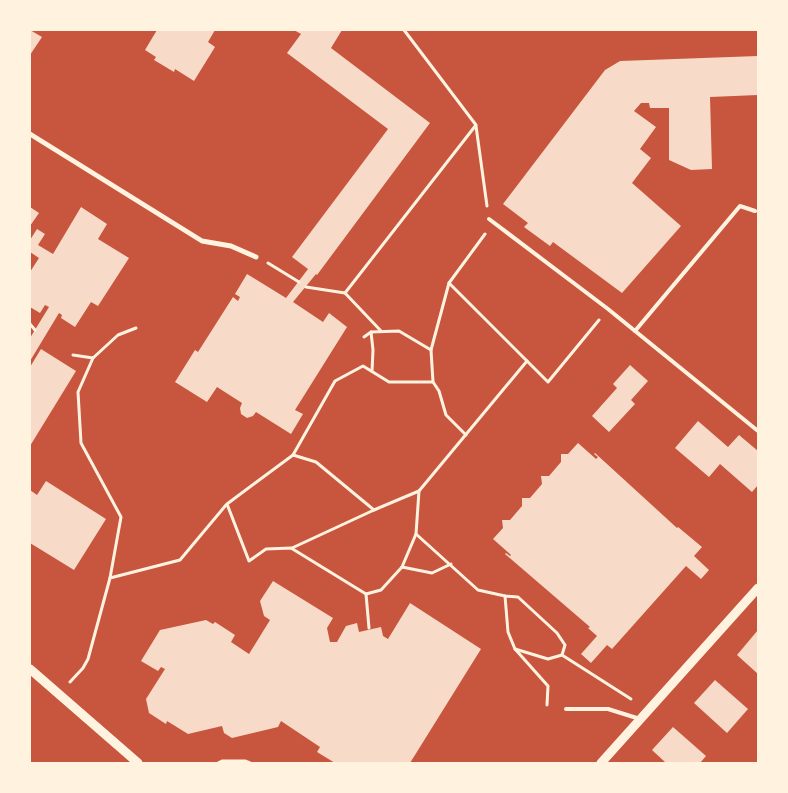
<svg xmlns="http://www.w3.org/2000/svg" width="788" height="793" font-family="'Work Sans',sans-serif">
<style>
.building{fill:#f7dbc8}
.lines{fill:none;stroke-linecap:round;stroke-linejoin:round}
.path{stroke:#fff3e0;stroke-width:3}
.service{stroke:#fff3e0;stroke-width:4}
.minor{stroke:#fff3e0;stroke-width:5}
.tertiary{stroke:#fff3e0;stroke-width:9}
</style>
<rect width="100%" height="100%" fill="#c8553d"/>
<!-- building -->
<g class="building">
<path d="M30,30L42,37L30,55Z"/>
<path d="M157,30H215L208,42L215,47L194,81L175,69L174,72L154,60L156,57L145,50Z"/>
<path d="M294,30H342L331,48L430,123L317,275L316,274L293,302L323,322L329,313L347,327L295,410L303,414L291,434L256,412L253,416L247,418L241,414L240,408L242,403L217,387L207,402L175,382L195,350L198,352L233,297L238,301L240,297L235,294L247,274L286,298L308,269L292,257L388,129L287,53L301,34Z"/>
<path d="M758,56V95L710,97L712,169L691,170L669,160V108H650L649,103H641L634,111L656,127L640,149L651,158L632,183L681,226L622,293L553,242L550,246L524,227L528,223L503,204L605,70L620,61Z"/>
<path d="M30,207L39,213L30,226Z"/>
<path d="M81,207L107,224L98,239L129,258L98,306L91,302L75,327L61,318L62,315L59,313L30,361V338L49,307L45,305L40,313L30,307V272L39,258L30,252V240L37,229L45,234L38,245L53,254Z"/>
<path d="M41,349L76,371L30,446V367Z"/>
<path d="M630,365L648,381L631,400L635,404L609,432L592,416L617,388L613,384Z"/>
<path d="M698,421L728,447L739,435L758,451V485L752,492L720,464L709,477L675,448Z"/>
<path d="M578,443L596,459L598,457L594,454L595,453L677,528L678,527L702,547L694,556L709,570L701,579L686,566L612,649L607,645L591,663L581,654L597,636L588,628L590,627L505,554L506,553L510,556L511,555L493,539L503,528L502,520H510L522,506V498H530L542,484L541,476H549L561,462V454H568Z"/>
<path d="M46,481L106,519L74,570L30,543V490L37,495Z"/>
<path d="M273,581L333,618L327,628L330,642H337L346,626L357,623L359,632L381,627L383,636L388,639L410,603L481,649L410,763H335L317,752L320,747L281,721L278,727L232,738L224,733L222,726L188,734L167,721L166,724L149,713L146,699L165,669L161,667L158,671L141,661L160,630L206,620L213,624L215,622L235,635L231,642L249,654L270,620L264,616L260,601Z"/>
<path d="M758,630V674L737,655Z"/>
<path d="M715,680L748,709L727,733L694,703Z"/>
<path d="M673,727L706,756L700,763H666L652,750Z"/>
</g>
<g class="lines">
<!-- path -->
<g class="path">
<path d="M476,126L487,206"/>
<path d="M268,263L299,282"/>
<path d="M449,283L527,361"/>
<path d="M306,287L345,293"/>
<path d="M30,324L35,330"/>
<path d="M381,331L345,293L476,125L404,30"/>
<path d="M371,332L373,350L372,371"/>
<path d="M364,337L371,332L399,331L431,350"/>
<path d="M73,355L93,358L118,335L136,328"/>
<path d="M93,358L78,392L81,443L121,517L110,578"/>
<path d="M433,382L431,350L449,283L485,234"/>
<path d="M293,455L316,462L374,510L419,491L416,534L478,590L505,596L518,597L557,633L565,645L562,655"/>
<path d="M419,491L527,361L548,382L599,320"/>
<path d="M416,534L402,567L381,590L366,594L291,548L266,549L249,561L227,504L293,455L335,381L363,366L389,382H433L439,391L446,415L466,435"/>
<path d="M292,548L374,510"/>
<path d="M402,567L432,573L451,564"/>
<path d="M366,594L369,628"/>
<path d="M505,596L508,632L515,649L548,686L547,705"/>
<path d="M515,649L548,659L562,655L631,699"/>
<path d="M70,682L83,668L88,659L110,578L180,560L226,505"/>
<path d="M218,763L222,761H245L250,763"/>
</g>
<!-- service -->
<g class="service">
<path d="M489,219L608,309L758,431"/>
<path d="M635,331L740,206L755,211"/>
<path d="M566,709H608L640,719"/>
</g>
<!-- minor -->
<path class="minor" d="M30,134L202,241L231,246L256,257"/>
<!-- tertiary -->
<g class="tertiary">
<path d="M30,669L138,763"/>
<path d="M601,763L758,588"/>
</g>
</g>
<!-- border -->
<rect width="788" height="793" fill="none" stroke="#fff3e0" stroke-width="62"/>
</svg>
